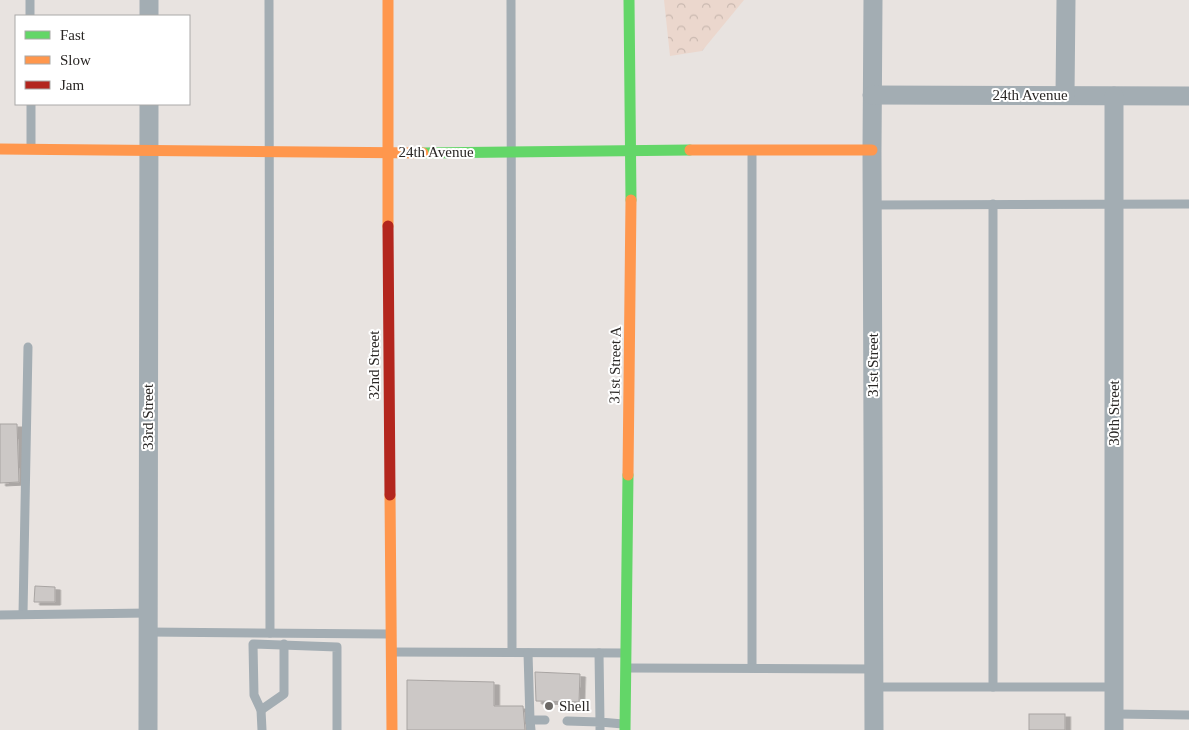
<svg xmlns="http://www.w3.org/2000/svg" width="1189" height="730" font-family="Georgia,serif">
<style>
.forest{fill:url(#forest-crowns)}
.building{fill:#ccc8c6;stroke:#a8a4a2;filter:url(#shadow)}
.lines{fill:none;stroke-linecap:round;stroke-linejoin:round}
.lane{stroke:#a3adb3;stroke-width:9}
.street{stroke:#a3adb3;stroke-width:19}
.fast{stroke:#63d668;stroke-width:11}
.slow{stroke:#ff974d;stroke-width:11}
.jam{stroke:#b3261e;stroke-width:11}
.poi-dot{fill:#6c6966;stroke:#fff;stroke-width:2}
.labels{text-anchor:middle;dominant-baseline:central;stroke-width:4;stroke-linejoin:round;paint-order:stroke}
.street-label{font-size:15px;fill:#2a2725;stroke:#fff}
.poi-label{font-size:15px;fill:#2a2725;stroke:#fff;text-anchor:start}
</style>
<defs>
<pattern id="forest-crowns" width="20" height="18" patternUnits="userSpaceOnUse" patternTransform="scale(1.25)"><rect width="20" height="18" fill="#ebd7cd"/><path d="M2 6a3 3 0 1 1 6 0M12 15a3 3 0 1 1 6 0" fill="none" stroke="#cab9b0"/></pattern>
<filter id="shadow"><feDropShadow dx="5.5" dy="3" stdDeviation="0" flood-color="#0004"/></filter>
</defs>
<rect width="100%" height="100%" fill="#e8e3e0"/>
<!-- forest -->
<path class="forest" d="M664,0H744L702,51L670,56Z"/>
<!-- building -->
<g class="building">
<path d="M0,424H17L19,482L0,483Z"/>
<path d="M35,586L55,587V602H34Z"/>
<path d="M535,672L580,674L579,702L536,701Z"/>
<path d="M407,680L494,682V706H523L525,730H407Z"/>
<rect x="1029" y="714" width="36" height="16"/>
</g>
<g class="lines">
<!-- lane -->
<g class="lane">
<path d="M30,0V16"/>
<path d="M269,0L270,633"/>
<path d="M511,0L512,652"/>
<path d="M31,104V146"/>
<path d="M752,152V668"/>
<path d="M993,204V687"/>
<path d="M873,205L1189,204"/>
<path d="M23,614L28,347"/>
<path d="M0,615L148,613"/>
<path d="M148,632L388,634"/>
<path d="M392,652L624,653"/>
<path d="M528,653L530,720"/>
<path d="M599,653L600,722L623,724"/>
<path d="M627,668L874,669"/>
<path d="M874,687H1114"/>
<path d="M261,710L284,694V644"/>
<path d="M1114,714L1189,715"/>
<path d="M567,721L600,722V730"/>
<path d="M262,730L261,710L254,695L253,644L337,647V730"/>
<path d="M531,730L530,720H545"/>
</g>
<!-- street -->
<g class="street">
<path d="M149,0V16"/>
<path d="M873,0L872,150L874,730"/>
<path d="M872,95L1189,96"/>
<path d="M1065,95L1066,0"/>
<path d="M1114,96V730"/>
<path d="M148,730L149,104"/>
</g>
<!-- fast -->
<g class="fast">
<path d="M629,0L631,200"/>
<path d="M423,153L690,150"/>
<path d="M625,730L628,475"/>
</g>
<!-- slow -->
<g class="slow">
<path d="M0,149L423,153"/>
<path d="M690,150H872"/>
<path d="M388,226V0"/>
<path d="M628,475L631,200"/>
<path d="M390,495L392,730"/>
</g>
<!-- jam -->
<path class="jam" d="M388,226L390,495"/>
</g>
<!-- markers -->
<circle class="poi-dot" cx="549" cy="706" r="5"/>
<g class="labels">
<!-- street labels -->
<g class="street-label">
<text x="1030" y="95">24th Avenue</text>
<text x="436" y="152">24th Avenue</text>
<text transform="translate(374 365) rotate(-90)">32nd Street</text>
<text transform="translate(615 365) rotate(-89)">31st Street A</text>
<text transform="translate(873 365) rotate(-90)">31st Street</text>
<text transform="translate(1114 413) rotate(-90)">30th Street</text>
<text transform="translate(148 417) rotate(-90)">33rd Street</text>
</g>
<!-- poi labels -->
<g class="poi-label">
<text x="559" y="706">Shell</text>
</g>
</g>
<!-- legend -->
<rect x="15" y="15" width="175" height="90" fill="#ffffff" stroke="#aaa9a8"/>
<rect x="25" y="31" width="25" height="8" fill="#63d668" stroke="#aaa9a8"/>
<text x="60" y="40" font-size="15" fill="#2a2725">Fast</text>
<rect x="25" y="56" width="25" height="8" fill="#ff974d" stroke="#aaa9a8"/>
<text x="60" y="65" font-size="15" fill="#2a2725">Slow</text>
<rect x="25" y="81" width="25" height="8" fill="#b3261e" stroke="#aaa9a8"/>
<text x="60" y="90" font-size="15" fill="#2a2725">Jam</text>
</svg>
